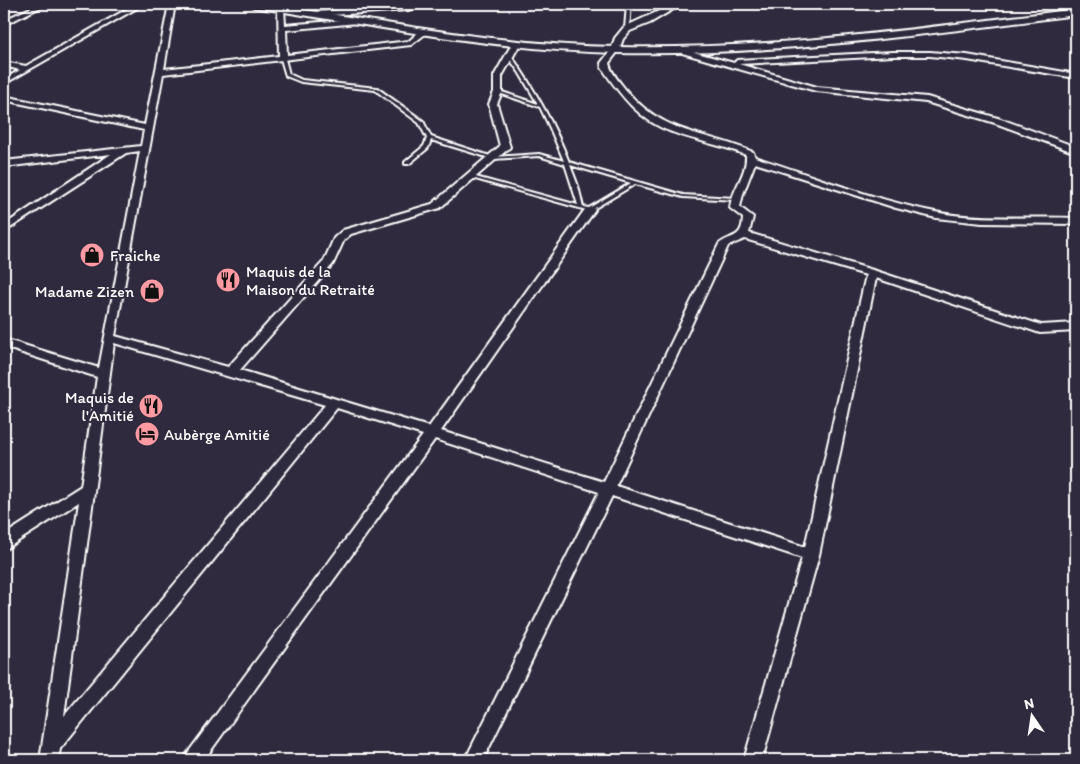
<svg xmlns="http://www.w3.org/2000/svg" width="1080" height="764" font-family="Itim,sans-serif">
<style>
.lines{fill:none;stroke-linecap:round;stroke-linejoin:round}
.service-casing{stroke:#fff;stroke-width:4}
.minor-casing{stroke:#fff;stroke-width:4}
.tertiary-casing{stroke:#fff;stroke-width:4}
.service{fill:#2f2a3d;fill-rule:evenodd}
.minor{fill:#2f2a3d;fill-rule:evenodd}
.tertiary{fill:#2f2a3d;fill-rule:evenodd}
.labels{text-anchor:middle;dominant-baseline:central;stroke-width:4;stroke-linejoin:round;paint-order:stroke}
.poi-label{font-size:16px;fill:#fff;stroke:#2f2a3d;text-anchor:start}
</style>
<rect width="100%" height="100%" fill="#2f2a3d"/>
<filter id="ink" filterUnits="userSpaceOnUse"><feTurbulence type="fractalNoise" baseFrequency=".02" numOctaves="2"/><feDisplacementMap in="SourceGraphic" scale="10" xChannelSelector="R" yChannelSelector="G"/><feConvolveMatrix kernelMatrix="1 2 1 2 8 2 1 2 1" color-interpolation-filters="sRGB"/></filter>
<g filter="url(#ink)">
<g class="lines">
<defs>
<g id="service">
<path d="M627,4H631L629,29L627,30L625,29Z"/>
<path d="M508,54H510C534,88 554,124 569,162L683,195L735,198L737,199L735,200L683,197L635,184L590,211L468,177L470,176H472L578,205L565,164L539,156L493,159L431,140L428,148L409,164H405V162L424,146L427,138L419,123L375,90L301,82L286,76L281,59L283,58L285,59L289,74L302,80L377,88L423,121L431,137L493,157L539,154L564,161L550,128L540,107L496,92L499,91L538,104L519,72L507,55ZM570,165L631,183L589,208L583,207L578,186Z"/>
</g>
<g id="minor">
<path d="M39,4H47L4,25V20Z"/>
<path d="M136,4H144L4,84V79L20,70L4,66V62L26,66Z"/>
<path d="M169,4H175L164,69L279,56L278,8L281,6L284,8L285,25L357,19L361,21L357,23L286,30L287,55L409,41L421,30L428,32L411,45L163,74L115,336L228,367L324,261L334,238L343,230L432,204L500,146L489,104L494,92V76L513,42H519L520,44L502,76V92L497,104L510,147L508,149L440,208L351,234L344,240L333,264L240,370L429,427L586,208H594L595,210L441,431L604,482L719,244C731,234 742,240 743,218L730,208C732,189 747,175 746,155C722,145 696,141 672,132C640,121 620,95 602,68L601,63L611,50L615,38L624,27L674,4H682L650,23L630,31L623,39L619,50L609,63C611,73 619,81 625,89C663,135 703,131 753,152L755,157C813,176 875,200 935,212C979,221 1031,216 1076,218V224L982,223L936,218L896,208L755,163L743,194L740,207L753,217L749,233L876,271L1041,325L1076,323V331L1040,333L876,278L819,555L762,760H744L802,558L612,496L483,760H465L599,492L435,439L204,760H184L187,754L423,435L337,408L60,749L58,760H40L79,502L4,550V535L81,486L97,377L4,347V339L99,368L140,151L126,153L4,232V225L111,154L4,167V161L141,146L144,130L4,100V96L145,125ZM745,239L866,275L805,547L616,486L728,246ZM114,343L325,405L64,716Z"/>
<path d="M420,4H432L409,10L315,16L311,14L315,12Z"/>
<path d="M682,49L734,63L737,60L893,52H930L967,55L1076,74V78L967,60L930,56H893L739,64L817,87L927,97L1001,119L1076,147V153L995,123L926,102L816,91L682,53Z"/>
</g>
<path id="tertiary" d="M249,4H269C384,22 500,45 617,47C771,50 924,28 1076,9V15C924,35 771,56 617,53C495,50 374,26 254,7Z"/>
</defs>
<!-- service casing -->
<use href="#service" class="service-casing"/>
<!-- minor casing -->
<use href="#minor" class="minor-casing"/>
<!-- tertiary casing -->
<use href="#tertiary" class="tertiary-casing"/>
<!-- service -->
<use href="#service" class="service"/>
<!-- minor -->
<use href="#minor" class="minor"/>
<!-- tertiary -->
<use href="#tertiary" class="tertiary"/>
</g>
</g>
<!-- icons -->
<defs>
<symbol id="shop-disc" viewBox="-11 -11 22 22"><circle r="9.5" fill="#ff9aa2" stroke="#2f2a3d"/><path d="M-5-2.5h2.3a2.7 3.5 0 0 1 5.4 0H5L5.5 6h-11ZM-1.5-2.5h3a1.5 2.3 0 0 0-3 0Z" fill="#111"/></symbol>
<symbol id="restaurant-disc" viewBox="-11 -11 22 22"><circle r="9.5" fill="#ff9aa2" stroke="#2f2a3d"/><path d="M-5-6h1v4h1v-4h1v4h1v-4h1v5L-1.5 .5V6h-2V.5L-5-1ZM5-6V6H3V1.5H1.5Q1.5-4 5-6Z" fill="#111"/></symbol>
<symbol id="hotel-disc" viewBox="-11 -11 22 22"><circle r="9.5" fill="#ff9aa2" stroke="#2f2a3d"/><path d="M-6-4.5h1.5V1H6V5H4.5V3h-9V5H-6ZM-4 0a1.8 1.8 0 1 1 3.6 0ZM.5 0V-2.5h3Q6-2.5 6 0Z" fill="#111"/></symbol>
</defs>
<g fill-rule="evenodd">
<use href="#shop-disc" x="78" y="241" width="28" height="28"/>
<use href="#restaurant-disc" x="214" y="266" width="28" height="28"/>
<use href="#shop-disc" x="138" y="277" width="28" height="28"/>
<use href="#restaurant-disc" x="137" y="392" width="28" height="28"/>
<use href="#hotel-disc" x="133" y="420" width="28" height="28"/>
</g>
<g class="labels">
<!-- poi labels -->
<g class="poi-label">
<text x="110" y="255">Fraiche</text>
<text x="246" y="271">Maquis de la<tspan x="246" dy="18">Maison du Retraité</tspan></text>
<text x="134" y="291" text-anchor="end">Madame Zizen</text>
<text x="134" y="397" text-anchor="end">Maquis de<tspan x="134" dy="18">l'Amitié</tspan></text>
<text x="164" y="434">Aubèrge Amitié</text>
</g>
</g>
<!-- margin -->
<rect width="1080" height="764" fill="none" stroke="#2f2a3d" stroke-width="20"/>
<rect x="10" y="10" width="1060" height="744" fill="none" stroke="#fff" stroke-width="2" filter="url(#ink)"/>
<!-- north arrow -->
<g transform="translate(1032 716) rotate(347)" stroke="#2f2a3d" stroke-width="4" paint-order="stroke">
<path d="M0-4L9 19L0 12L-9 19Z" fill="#ffffff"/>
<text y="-8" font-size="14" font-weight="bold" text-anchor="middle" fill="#ffffff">N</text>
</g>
</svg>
